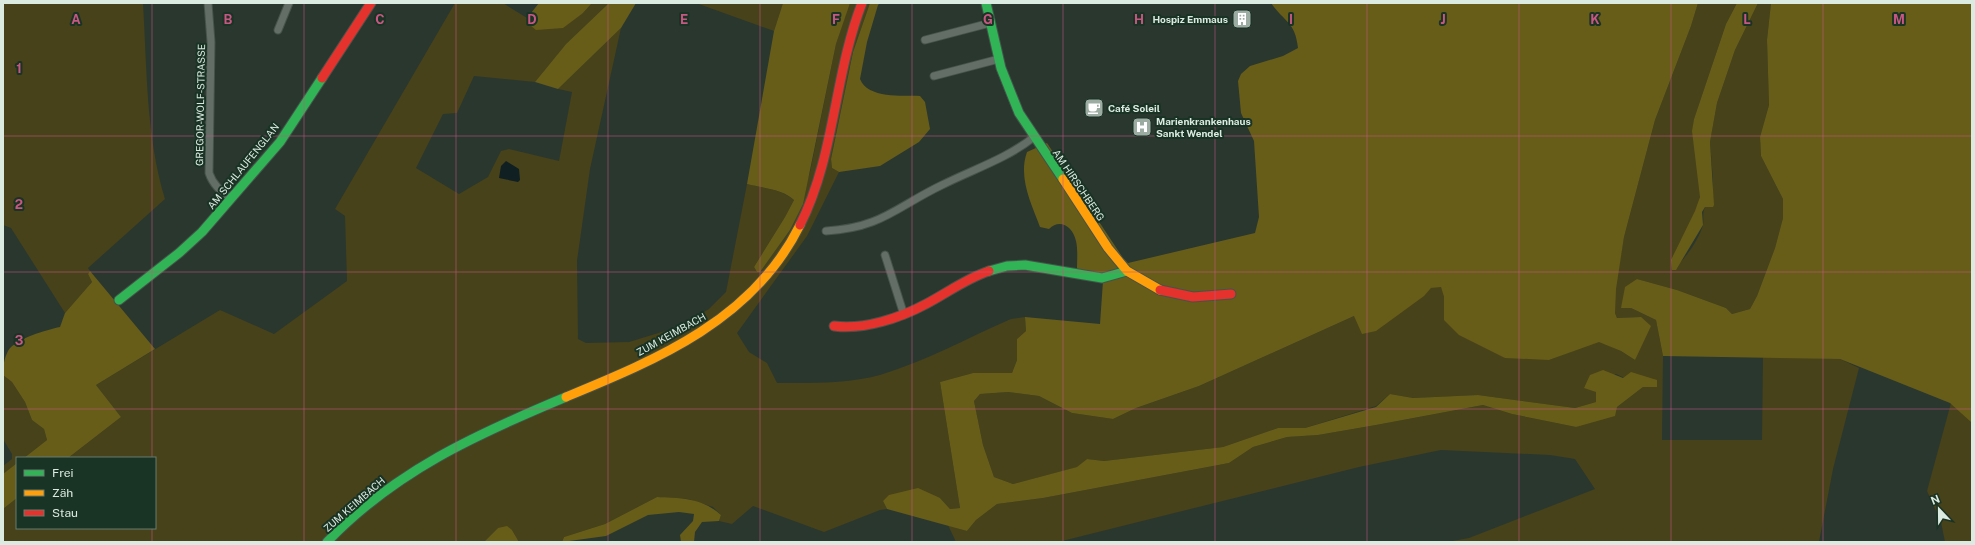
<svg xmlns="http://www.w3.org/2000/svg" width="1975" height="545" font-family="'Public Sans',sans-serif">
<style>
.green{fill:#474219}
.forest{fill:#675d18}
.water{fill:#0f1f22}
.lines{fill:none;stroke-linecap:round;stroke-linejoin:round}
.street-casing{stroke:#46534b;stroke-width:9}
.fast-casing{stroke:#46534b;stroke-width:11}
.slow-casing{stroke:#46534b;stroke-width:11}
.jam-casing{stroke:#46534b;stroke-width:11}
.street{stroke:#626e66;stroke-width:7}
.fast{stroke:#30b455;stroke-width:9}
.slow{stroke:#ff9f0a;stroke-width:9}
.jam{stroke:#e5322d;stroke-width:9}
.grid{fill:none;stroke:#ca5783;stroke-width:1;stroke-opacity:0.55}
.labels{text-anchor:middle;dominant-baseline:central;stroke-width:4;stroke-linejoin:round;paint-order:stroke}
.poi-label{font-size:10px;font-weight:bold;fill:#dcebe1;stroke:#193324;text-anchor:start}
.street-label{font-size:10px;fill:#dcebe1;stroke:#193324}
.grid-label{font-size:13px;text-anchor:middle;font-weight:bold;fill:#ca5783;stroke:#193324;stroke-width:4;stroke-linejoin:round;paint-order:stroke}
</style>
<rect width="100%" height="100%" fill="#29372f"/>
<!-- green -->
<g class="green">
<path d="M3,3H143C147,69 146,136 165,199L88,268L90,271L88,274L92,282L65,313L11,228L3,225Z"/>
<path d="M455,3H503L527,18L530,25L583,13L592,3H609L566,44L535,82L474,76L457,113L443,114L416,168L459,194L488,177L501,151L509,149L559,161L572,92L558,89L621,28L590,169L577,261L578,339L586,343L629,342L678,327L709,309L726,292L747,184C763,188 782,189 794,200L785,217L754,267L757,272H760L790,230L810,172L836,44L848,7L850,3H870L853,52L831,159L832,168L839,172L807,236L737,333L749,352L767,363L777,383C811,383 847,384 880,375C926,361 967,338 1011,319L1025,317L1026,331L1017,339V360L1012,373H973L940,382L960,508L950,509L940,498L883,501L887,509L880,510L824,532L753,506L732,524L719,521L721,515L713,507L688,499L657,497L605,524L564,537L562,542H519L512,530L498,528L484,542H3V509L17,498V528H155V458H68L121,417L96,385L220,310L274,334L347,281L345,216L335,209Z"/>
<path d="M696,3H783L774,31Z"/>
<path d="M1698,3H1737L1726,24L1694,119C1690,145 1702,171 1700,196C1699,222 1671,244 1672,270C1683,262 1699,240 1703,225C1704,219 1702,213 1705,207H1713V180L1710,142L1717,103L1735,50L1758,3H1771L1767,40L1769,105L1760,137L1761,156L1783,199V218L1775,248L1757,296L1750,309L1732,314L1726,308L1677,290L1637,279L1621,308H1631L1656,320L1663,356L1662,440H1762L1763,356L1840,359L1859,368L1833,469L1819,542H1447L1469,538L1595,489L1575,459L1550,455L1441,450L1359,467L1058,542H956L948,525L967,531L976,520L997,504L1043,498L1229,463L1253,447L1287,437L1318,435L1376,425L1483,405L1512,414L1576,427L1617,407L1643,387L1616,374L1584,387L1597,392L1596,402L1575,408L1478,395L1413,398L1390,394L1376,406L1305,428H1278L1223,447L1104,461L1087,459L1078,467L1013,484L994,477L983,445L974,401L980,394L1008,392L1039,396L1072,413L1113,419L1136,408L1199,386L1354,316L1412,304L1431,288L1441,286L1444,297L1445,320L1549,360L1599,341L1621,351L1635,360L1641,317L1617,318L1615,313V289L1624,237L1655,120L1691,26Z"/>
<path d="M3,375L12,382L25,402L32,420L44,429L47,440L24,458H17V463L3,474V466L12,459V454L3,439Z"/>
<path d="M1951,403L1972,423V542H1945L1941,522L1927,491Z"/>
</g>
<!-- forest -->
<g class="forest">
<path d="M539,3H592L583,13L563,28L536,30L530,25L527,18Z"/>
<path d="M609,3H636L621,28L558,89L535,82L566,44Z"/>
<path d="M783,3H850L836,44L803,204L790,230L760,272H757L754,267L785,217L794,200C783,189 762,188 747,184L774,31Z"/>
<path d="M870,3H880L878,5L867,42L860,79C868,99 902,95 920,96L925,102L930,129L919,142L880,166L839,172L832,168L831,159L853,52Z"/>
<path d="M1271,3H1698L1691,26L1655,120L1624,237L1616,289L1615,313L1617,318L1641,317L1651,326L1635,360L1621,351L1599,342L1549,360L1505,358L1459,335L1444,320V297L1441,287L1431,288L1424,296L1376,331L1362,334L1354,316L1199,386L1136,408L1113,419L1072,413L1039,396L1008,392L980,394L974,401L983,445L994,477L1013,484L1077,467L1087,459L1104,461L1223,447L1278,428H1305L1376,407L1390,394L1413,398L1478,395L1575,408L1596,402V392L1584,388L1590,375L1603,370L1623,378L1631,372L1657,380V387H1643L1617,407L1615,416L1576,427L1512,414L1483,405L1376,425L1318,435L1287,437L1253,447L1229,463L1043,498L997,504L976,520L967,531L887,509L883,501L889,495L918,488L940,498L950,509L960,508L940,382L973,373H1012L1017,360V339L1026,331L1025,317L1100,324L1103,281L1077,270C1077,261 1078,249 1076,241C1073,227 1060,218 1049,229L1040,227C1031,203 1018,177 1027,152L1047,143L1123,258L1128,263L1255,233L1259,217L1254,141L1241,113L1238,81L1241,74L1250,66L1283,56L1298,48C1295,21 1285,23 1271,3Z"/>
<path d="M1737,3H1758L1735,50L1717,103L1710,142L1714,205L1713,207H1705L1702,212L1703,225L1676,270H1672L1671,260L1695,211L1700,197L1692,131L1694,119L1726,24Z"/>
<path d="M1771,3H1972V423L1950,403L1840,359L1663,356L1656,320L1631,308H1621L1625,287L1637,279L1677,290L1726,308L1732,314L1750,309L1757,296L1775,248L1783,218V199L1761,156L1760,137L1769,105L1767,40Z"/>
<path d="M90,271L155,349L96,385L121,417L68,458H24L47,440L44,429L32,420L25,402L12,382L3,375C3,366 4,359 8,351C16,338 47,330 60,327L65,313L92,282L88,274Z"/>
<path d="M17,463V498L3,509V474Z"/>
<path d="M657,497C680,498 703,498 721,515L719,521L702,522L695,532L694,542H681L680,535L693,521L694,514L679,512L648,515L606,536L562,542L564,537L605,524Z"/>
<path d="M507,526L512,530L519,542H484L498,528Z"/>
</g>
<!-- water -->
<path class="water" d="M506,161L519,169L520,180L518,182L499,178L501,166Z"/>
<g class="lines">
<defs>
<g id="street">
<path d="M208,3L211,42L209,173C213,185 221,191 230,198"/>
<path d="M278,30L289,3"/>
<path d="M925,40L990,23"/>
<path d="M934,76L999,59"/>
<path d="M826,231C881,228 896,207 942,185C974,169 1006,159 1034,137"/>
<path d="M885,255L904,315"/>
</g>
<g id="fast">
<path d="M986,3L1001,68L1019,113L1063,179"/>
<path d="M989,271L1007,266L1025,265L1102,278L1127,271"/>
<path d="M119,300L179,253L202,232L280,142L322,78"/>
<path d="M327,542C395,471 477,434 566,397"/>
</g>
<g id="slow">
<path d="M1063,179L1108,248L1127,271L1160,290"/>
<path d="M566,397C658,359 753,320 800,225"/>
</g>
<g id="jam">
<path d="M322,78L371,3"/>
<path d="M800,225C835,156 834,75 862,3"/>
<path d="M1160,290L1193,297L1231,294"/>
<path d="M834,326C864,330 900,318 926,304C947,293 967,278 989,271"/>
</g>
</defs>
<!-- street casing -->
<use href="#street" class="street-casing"/>
<!-- fast casing -->
<use href="#fast" class="fast-casing"/>
<!-- slow casing -->
<use href="#slow" class="slow-casing"/>
<!-- jam casing -->
<use href="#jam" class="jam-casing"/>
<!-- street -->
<use href="#street" class="street"/>
<!-- fast -->
<use href="#fast" class="fast"/>
<!-- slow -->
<use href="#slow" class="slow"/>
<!-- jam -->
<use href="#jam" class="jam"/>
</g>
<!-- grid -->
<path class="grid" d="M152,3V458M304,3V542M456,3V542M608,3V542M760,3V542M912,3V542M1063,3V542M1215,3V542M1367,3V542M1519,3V542M1671,3V542M1823,3V542M3,136H1972M3,272H1972M3,409H1972M152,528V542"/>
<!-- icons -->
<defs>
<symbol id="building-square" viewBox="-11 -11 22 22"><rect x="-9" y="-9" width="18" height="18" rx="4" fill="#9daca3" stroke="#193324"/><path d="M-4-6H4V6H1V3H-1V6H-4ZM-2.5-4.3h1.7v1.8h-1.7ZM.8-4.3h1.7v1.8H.8ZM-2.5-1h1.7V.8h-1.7ZM.8-1h1.7V.8H.8Z" fill="#fff"/></symbol>
<symbol id="cafe-square" viewBox="-11 -11 22 22"><rect x="-9" y="-9" width="18" height="18" rx="4" fill="#9daca3" stroke="#193324"/><path d="M-5.5-4.5H6V0H3Q3 3.5 0 3.5H-2.5Q-5.5 3.5-5.5 0ZM3-3.2v2h1.7v-2ZM-6 4.5H4V6H-6Z" fill="#fff"/></symbol>
<symbol id="hospital-square" viewBox="-11 -11 22 22"><rect x="-9" y="-9" width="18" height="18" rx="4" fill="#9daca3" stroke="#193324"/><path d="M-5-5h3v3.5h4V-5h3V5h-3V1.5h-4V5h-3Z" fill="#fff"/></symbol>
</defs>
<g fill-rule="evenodd">
<use href="#building-square" x="1231" y="8" width="22" height="22"/>
<use href="#cafe-square" x="1083" y="97" width="22" height="22"/>
<use href="#hospital-square" x="1131" y="116" width="22" height="22"/>
</g>
<g class="labels">
<!-- poi labels -->
<g class="poi-label">
<text x="1228" y="19" text-anchor="end">Hospiz Emmaus</text>
<text x="1108" y="108">Café Soleil</text>
<text x="1156" y="121">Marienkrankenhaus<tspan x="1156" dy="12">Sankt Wendel</tspan></text>
</g>
<!-- street labels -->
<g class="street-label">
<text transform="translate(200 105) rotate(-89)">GREGOR-WOLF-STRASSE</text>
<text transform="translate(243 166) rotate(-51)">AM SCHLAUFENGLAN</text>
<text transform="translate(1079 185) rotate(56)">AM HIRSCHBERG</text>
<text transform="translate(671 334) rotate(-29)">ZUM KEIMBACH</text>
<text transform="translate(354 504) rotate(-41)">ZUM KEIMBACH</text>
</g>
</g>
<g class="grid-label">
<text x="76" y="24">A</text>
<text x="228" y="24">B</text>
<text x="380" y="24">C</text>
<text x="532" y="24">D</text>
<text x="684" y="24">E</text>
<text x="836" y="24">F</text>
<text x="988" y="24">G</text>
<text x="1139" y="24">H</text>
<text x="1291" y="24">I</text>
<text x="1443" y="24">J</text>
<text x="1595" y="24">K</text>
<text x="1747" y="24">L</text>
<text x="1899" y="24">M</text>
<text x="19" y="73">1</text>
<text x="19" y="209">2</text>
<text x="19" y="345">3</text>
</g>
<!-- border -->
<rect width="1975" height="545" fill="none" stroke="#dcebe1" stroke-width="8"/>
<!-- legend -->
<rect x="16" y="457" width="140" height="72" fill="#193324" stroke="#677d70"/>
<rect x="24" y="470" width="20" height="6" fill="#30b455" stroke="#677d70"/>
<text x="52" y="477" font-size="12" fill="#dcebe1">Frei</text>
<rect x="24" y="490" width="20" height="6" fill="#ff9f0a" stroke="#677d70"/>
<text x="52" y="497" font-size="12" fill="#dcebe1">Zäh</text>
<rect x="24" y="510" width="20" height="6" fill="#e5322d" stroke="#677d70"/>
<text x="52" y="517" font-size="12" fill="#dcebe1">Stau</text>
<!-- north arrow -->
<g transform="translate(1939 509) rotate(338)" stroke="#193324" stroke-width="3" paint-order="stroke">
<path d="M0-3L7 15L0 10L-7 15Z" fill="#dcebe1"/>
<text y="-6" font-size="11" font-weight="bold" text-anchor="middle" fill="#dcebe1">N</text>
</g>
</svg>
